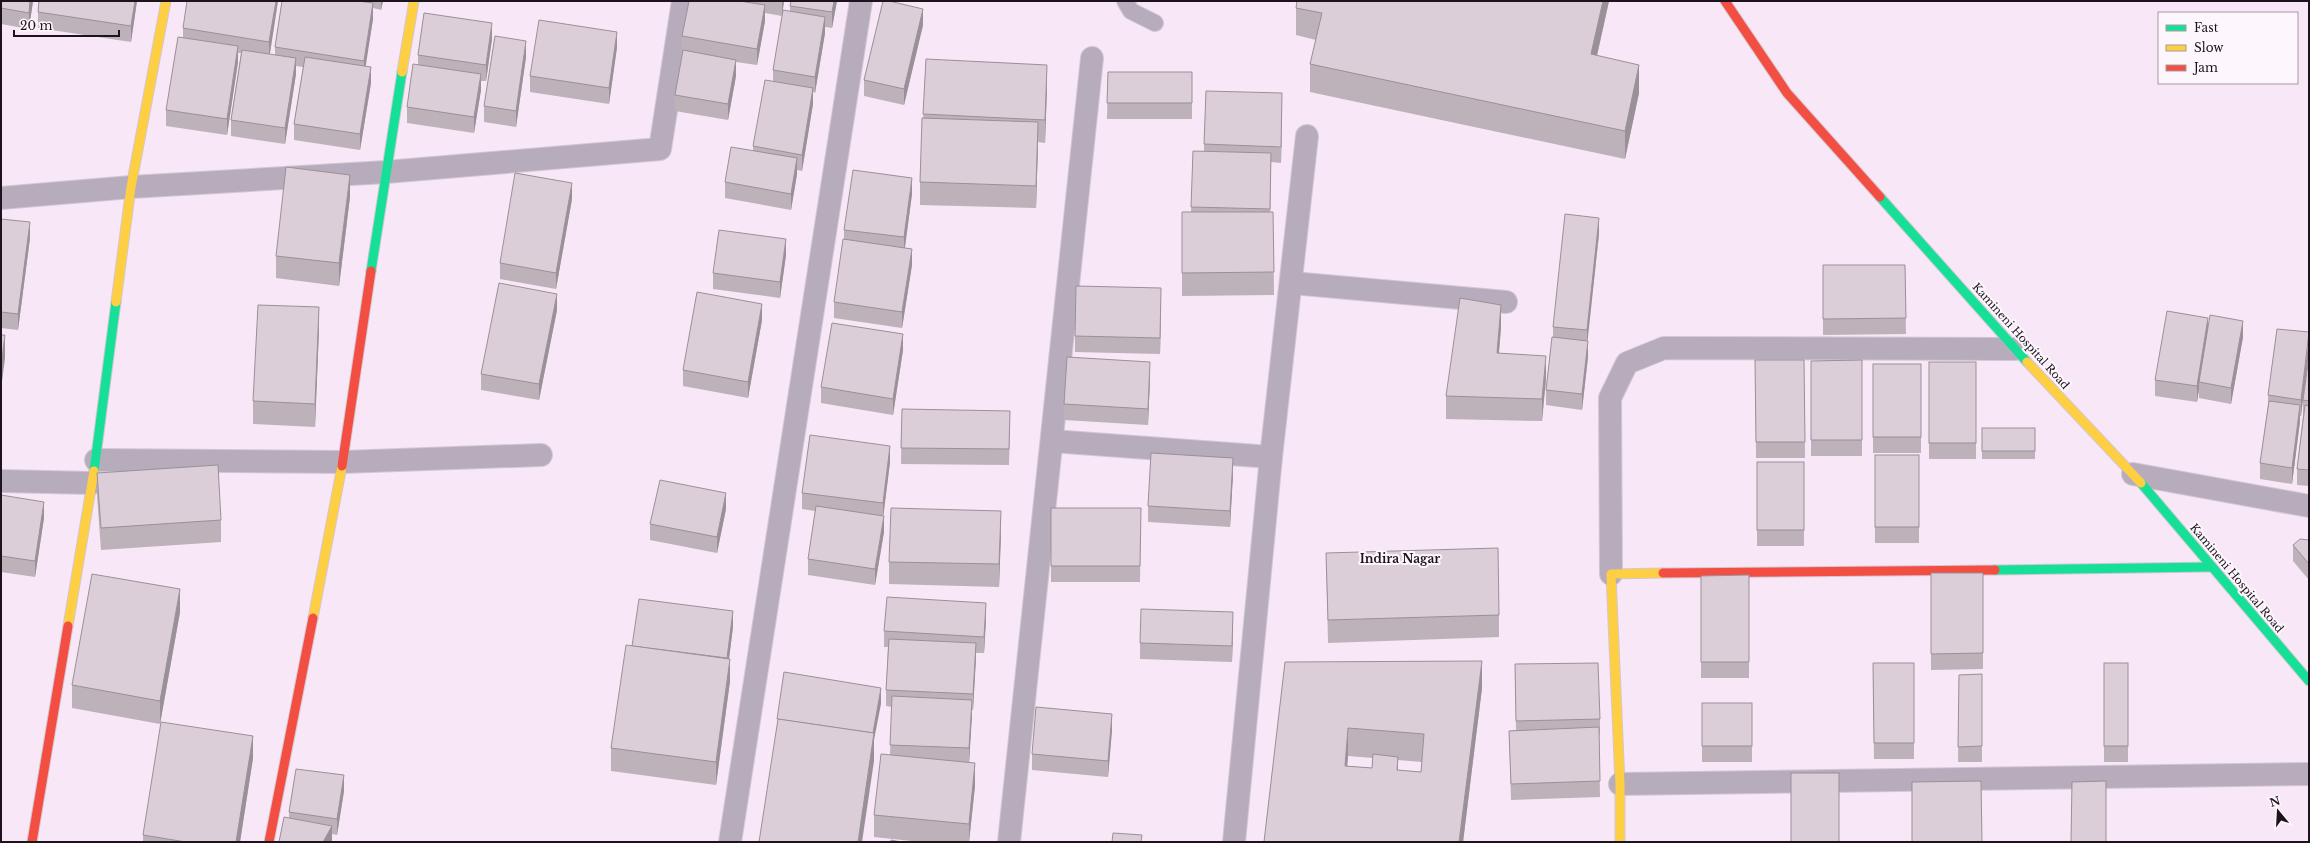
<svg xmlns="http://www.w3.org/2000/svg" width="2310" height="843" font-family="'Libre Baskerville',serif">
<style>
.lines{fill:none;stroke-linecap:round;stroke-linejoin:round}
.lane-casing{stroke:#d3c7d2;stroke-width:18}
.street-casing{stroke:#d3c7d2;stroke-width:24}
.fast-casing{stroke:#d3c7d2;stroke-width:11}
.slow-casing{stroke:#d3c7d2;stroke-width:11}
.jam-casing{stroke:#d3c7d2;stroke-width:11}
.lane{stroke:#b6acbc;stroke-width:16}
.street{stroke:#b6acbc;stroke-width:22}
.fast{stroke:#16e098;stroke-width:9}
.slow{stroke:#ffcf43;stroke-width:9}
.jam{stroke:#f24e42;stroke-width:9}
.wall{fill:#bdb1ba;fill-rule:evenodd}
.shaded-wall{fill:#9a9097}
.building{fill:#dcced8;stroke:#9a9097;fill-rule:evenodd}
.labels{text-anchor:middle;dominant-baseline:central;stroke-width:4;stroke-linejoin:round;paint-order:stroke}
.street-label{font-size:11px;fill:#1c131c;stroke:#fdf7fd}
.neighbourhood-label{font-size:12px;font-weight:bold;fill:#1c131c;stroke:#fdf7fd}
</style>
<rect width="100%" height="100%" fill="#f8e7f7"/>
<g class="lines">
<defs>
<path id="lane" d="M1125,1L1131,11L1155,23"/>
<g id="street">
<path d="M1,198L131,187L386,172L660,149L683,1"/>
<path d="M1292,283L1506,302"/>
<path d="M1052,441L1271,457"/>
<path d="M96,460L343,462L541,455"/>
<path d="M2133,474L2309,506"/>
<path d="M1,481L92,483"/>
<path d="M1611,574L1610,398L1627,363L1664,348L2015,349"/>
<path d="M1620,784L2309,774"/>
<path d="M730,842L861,1"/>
<path d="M1009,842L1092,58"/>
<path d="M1234,842L1271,457L1307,136"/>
</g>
<g id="fast">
<path d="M1880,197L2027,362"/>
<path d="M371,271L402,72"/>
<path d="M94,471L116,302"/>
<path d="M2141,483L2309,681"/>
<path d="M1995,570L2212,567"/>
</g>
<g id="slow">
<path d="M402,72L414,1"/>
<path d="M116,302L131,187L166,1"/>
<path d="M2027,362L2141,483"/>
<path d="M313,618L342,466"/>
<path d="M68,626L94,471"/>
<path d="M1620,842V784L1611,574L1663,573"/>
</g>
<g id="jam">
<path d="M1725,1L1787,93L1880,197"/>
<path d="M342,466L371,271"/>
<path d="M1663,573L1995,570"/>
<path d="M32,842L68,626"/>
<path d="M269,842L313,618"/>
</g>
</defs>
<!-- lane casing -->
<use href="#lane" class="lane-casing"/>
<!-- street casing -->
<use href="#street" class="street-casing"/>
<!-- fast casing -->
<use href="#fast" class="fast-casing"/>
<!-- slow casing -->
<use href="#slow" class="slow-casing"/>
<!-- jam casing -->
<use href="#jam" class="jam-casing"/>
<!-- lane -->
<use href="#lane" class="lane"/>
<!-- street -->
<use href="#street" class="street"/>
<!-- fast -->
<use href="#fast" class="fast"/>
<!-- slow -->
<use href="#slow" class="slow"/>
<!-- jam -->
<use href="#jam" class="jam"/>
</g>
<!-- wall -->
<g class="wall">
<path d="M1,1H33L29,29L1,24Z"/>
<path d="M137,1L131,42L38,28V12Z"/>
<path d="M278,1L270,54L275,55V47L282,1H383L381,10L373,8V19L365,66L371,83L360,150L294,140V124L303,67L296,66V74L285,144L231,136V120L241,53H238V62L227,135L166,126V110L183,38V28Z"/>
<path d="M689,1H742L750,3V1H784L782,16L765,13V21L757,65L736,62V76L728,120L675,111V95L682,52V36Z"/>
<path d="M837,1L832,28L825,27V33L815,93L813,92V104L802,171L797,170V174L791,210L725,198V182L753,151V146L773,82V70L790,11V6Z"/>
<path d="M1297,1H1609L1597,56L1639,93L1625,159L1310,92V64L1316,40L1296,35V8Z"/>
<path d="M923,25L904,105L864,96V80Z"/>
<path d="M492,39L486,81H481V90L474,133L407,123V107L418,65V55Z"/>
<path d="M617,47L609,104L530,92V76Z"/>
<path d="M526,57L516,127L484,122V106Z"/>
<path d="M926,59L1047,88L1045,143L1038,142L1036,208L920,205V182Z"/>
<path d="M1108,72H1192V119H1107Z"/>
<path d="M1282,109L1281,163L1271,162L1270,212H1273L1274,295L1182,296V212H1191L1193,151L1204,152V144Z"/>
<path d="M912,194L905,248L912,265L902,328L834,318V302L844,239V230Z"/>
<path d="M350,197L339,286L276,278V256Z"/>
<path d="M572,199L556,289L500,279V263Z"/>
<path d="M1,219L30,238L18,330L1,328Z"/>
<path d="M1599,234L1587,341L1588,357L1582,410L1546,405V390L1553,337V327Z"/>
<path d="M786,255L780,298L713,289V273Z"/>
<path d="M1823,265H1905L1906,334L1823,335Z"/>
<path d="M1161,304L1160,354L1075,352V336Z"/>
<path d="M557,310L539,400L481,390V374Z"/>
<path d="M762,320L748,398L683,386V370Z"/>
<path d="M1501,327L1499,353L1546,378L1542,421L1446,419V396Z"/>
<path d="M2208,328L2243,337L2231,404L2199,398V389L2197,402L2155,396V380Z"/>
<path d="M319,330L315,427L253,424V401Z"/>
<path d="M2309,332L2301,416H2300V421L2292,484L2260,479V463L2268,405V395Z"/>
<path d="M903,350L893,415L821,403V387Z"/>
<path d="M2309,356V486L2297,485V469L2303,416V400Z"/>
<path d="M1755,360H1804L1805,458H1756Z"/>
<path d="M1862,360V456H1811V361Z"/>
<rect x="1929" y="362" width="47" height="97"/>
<rect x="1873" y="364" width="48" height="89"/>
<path d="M1150,378L1148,425L1064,420V404Z"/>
<path d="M902,409L1010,427L1009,465L901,464Z"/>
<rect x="1982" y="428" width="53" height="31"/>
<rect x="1875" y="455" width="44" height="88"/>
<path d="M890,462L883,516L884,532L875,585L808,575V559L815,511L802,509V493Z"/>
<rect x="1757" y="462" width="47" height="84"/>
<path d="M97,473L221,520V542L101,550L97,496Z"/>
<path d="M1233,474L1230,527L1148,522V506Z"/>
<path d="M1,495L44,518L35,577L1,572Z"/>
<path d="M1051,508H1141L1140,582H1051Z"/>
<path d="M726,509L717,553L650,540V524Z"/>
<path d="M1001,533L999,587L889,584V562Z"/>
<path d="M2309,540V580L2293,561V545Z"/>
<path d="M1326,553L1499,615V637L1328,643Z"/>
<path d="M1931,573H1983V669L1931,670Z"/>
<path d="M1749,575V678H1701V576Z"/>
<path d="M180,612L160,724L72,708V685Z"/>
<path d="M986,619L984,653H976L973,710H972L969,763L975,786L969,842H921L874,837V815L890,754L892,707L886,706V690L888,647H884V631Z"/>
<path d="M733,627L729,658L730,681L716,785L611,771V748L632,646Z"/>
<path d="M1233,628L1232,662L1140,659V643Z"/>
<path d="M1285,662L1482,688L1463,842H1264ZM1348,756L1373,758L1372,768L1347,766ZM1398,760L1422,762L1421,772L1398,770Z"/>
<path d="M1873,663H1914V759H1874Z"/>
<rect x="2104" y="663" width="24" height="99"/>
<path d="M1515,664L1600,719V735H1599L1600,797L1511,800L1509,731L1516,730Z"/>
<path d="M1982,674V762H1958L1959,675Z"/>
<rect x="1702" y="703" width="50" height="59"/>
<path d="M1112,730L1108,777L1032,770V754Z"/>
<path d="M253,758L240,842H143V835Z"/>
<path d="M344,791L337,835L332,834V842L289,818V812Z"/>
</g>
<!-- shaded-wall -->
<g class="shaded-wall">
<path d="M30,1H33L29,29V13Z"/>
<path d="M135,1H137L131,42V26Z"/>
<path d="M276,1H278L269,58V42Z"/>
<path d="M381,1H383L381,10Z"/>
<path d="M782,1H784L782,16Z"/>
<path d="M834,1H837L832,28V12Z"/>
<path d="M1603,1H1609L1591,82V54Z"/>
<path d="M373,3V19L364,77V61Z"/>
<path d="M765,5V21L757,65V49Z"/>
<path d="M923,9V25L904,105V89Z"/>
<path d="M825,17V33L815,93V77Z"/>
<path d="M492,23V39L486,81V65Z"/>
<path d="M617,32V47L609,104V88Z"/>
<path d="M526,41V57L516,127V111Z"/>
<path d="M238,46V62L227,135V119Z"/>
<path d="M296,58V74L285,144V128Z"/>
<path d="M736,60V76L728,120V104Z"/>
<path d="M1047,65V88L1045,143V120Z"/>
<path d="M1639,65V93L1625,159V131Z"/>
<path d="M371,67V83L360,150V134Z"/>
<path d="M481,74V90L474,133V117Z"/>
<path d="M813,88V104L802,171V155Z"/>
<path d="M1282,93V109L1281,163V147Z"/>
<path d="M1038,122V145L1036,208V186Z"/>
<path d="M1271,153V169L1270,225V209Z"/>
<path d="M797,158V174L791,210V194Z"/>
<path d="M350,175V197L339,286V263Z"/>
<path d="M912,178V194L904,253V237Z"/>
<path d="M572,183V199L556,289V273Z"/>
<path d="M1599,218V234L1587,346V330Z"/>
<path d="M30,222V238L18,330V314Z"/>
<path d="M786,239V255L780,298V282Z"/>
<path d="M912,249V265L902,328V312Z"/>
<path d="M1161,288V304L1160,354V338Z"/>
<path d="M557,294V310L539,400V384Z"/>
<path d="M762,304V320L748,398V382Z"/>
<path d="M1501,305V327L1497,375V353Z"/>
<path d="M319,307V330L315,427V404Z"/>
<path d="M2208,318V334L2199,382V389L2197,402V386Z"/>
<path d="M2243,321V337L2231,404V388Z"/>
<path d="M903,334V350L893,415V399Z"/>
<path d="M5,335V358L1,389V366Z"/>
<path d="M2309,337V353L2301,416V400Z"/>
<path d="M1588,341V357L1582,410V394Z"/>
<path d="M1546,356V378L1542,421V399Z"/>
<path d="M1150,362V378L1148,425V409Z"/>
<path d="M2300,405V421L2292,484V468Z"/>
<path d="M890,446V462L883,519V503Z"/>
<path d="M1233,458V474L1230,527V511Z"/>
<path d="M726,493V509L717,553V537Z"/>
<path d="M44,502V518L35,577V561Z"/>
<path d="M1001,511V533L999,587V564Z"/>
<path d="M884,516V532L875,585V569Z"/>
<path d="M180,589V612L160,724V701Z"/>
<path d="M986,603V619L984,653V637Z"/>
<path d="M733,611V627L727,675V659Z"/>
<path d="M1233,612V628L1232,662V646Z"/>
<path d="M976,643V659L973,710V694Z"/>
<path d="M730,659V681L716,785V762Z"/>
<path d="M1482,661V688L1463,842H1459Z"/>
<path d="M881,688V704L874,740V761L862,842H858L872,734Z"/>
<path d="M972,700V716L969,764V748Z"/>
<path d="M1112,714V730L1108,777V761Z"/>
<path d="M1348,728V756L1345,794V766Z"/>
<path d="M253,736V758L240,842H236Z"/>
<path d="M1398,757V785L1397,770Z"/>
<path d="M975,763V786L969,842V824Z"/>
<path d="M344,775V791L337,835V819Z"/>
<path d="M332,826V842H323Z"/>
</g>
<!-- building -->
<g class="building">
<path d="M1,1H30L29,13L1,8Z"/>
<path d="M39,1H135L131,26L38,12Z"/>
<path d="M187,1H276L269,42L183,28Z"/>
<path d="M282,1H358L373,3L364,61L275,47Z"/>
<path d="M689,1H739L765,5L757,49L682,36Z"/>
<path d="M791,1H834L832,12L790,6Z"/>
<path d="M883,1H889L923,9L904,89L864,80Z"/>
<path d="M1297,1H1603L1591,54L1639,65L1625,131L1310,64L1322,13L1296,8Z"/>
<path d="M783,10L825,17L815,77L773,70Z"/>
<path d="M424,13L492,23L486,65L418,55Z"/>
<path d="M539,20L617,32L609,88L530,76Z"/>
<path d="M495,36L526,41L516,111L484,106Z"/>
<path d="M178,37L238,46L227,119L166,110Z"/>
<path d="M242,50L296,58L285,128L231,120Z"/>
<path d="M683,50L736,60L728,104L675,95Z"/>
<path d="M305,57L371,67L360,134L294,124Z"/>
<path d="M926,59L1047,65L1045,120L923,114Z"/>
<path d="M413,64L481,74L474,117L407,107Z"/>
<path d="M1108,72H1192V103H1107Z"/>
<path d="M765,80L813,88L802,155L753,146Z"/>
<path d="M1206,91L1282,93L1281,147L1204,144Z"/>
<path d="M922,118L1038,122L1036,186L920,182Z"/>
<path d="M731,147L797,158L791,194L725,182Z"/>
<path d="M1193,151L1271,153L1270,209L1191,207Z"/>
<path d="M286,167L350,175L339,263L276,256Z"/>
<path d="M853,170L912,178L904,237L844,230Z"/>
<path d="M515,173L572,183L556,273L500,263Z"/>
<path d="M1182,212H1273L1274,272L1182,273Z"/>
<path d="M1565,214L1599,218L1587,330L1553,327Z"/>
<path d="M1,219L30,222L18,314L1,312Z"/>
<path d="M719,230L786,239L780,282L713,273Z"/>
<path d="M843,239L912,249L902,312L834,302Z"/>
<path d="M1823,265H1905L1906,318L1823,319Z"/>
<path d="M499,283L557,294L539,384L481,374Z"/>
<path d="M1076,286L1161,288L1160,338L1075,336Z"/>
<path d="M697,292L762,304L748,382L683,370Z"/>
<path d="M1460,298L1501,305L1497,353L1546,356L1542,399L1446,396Z"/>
<path d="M258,305L319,307L315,404L253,401Z"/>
<path d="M2167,311L2208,318L2197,386L2155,380Z"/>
<path d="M2210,315L2243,321L2231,388L2199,382Z"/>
<path d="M832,323L903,334L893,399L821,387Z"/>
<path d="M2277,329L2309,332L2301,400L2268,395Z"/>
<path d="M1,335H5L1,366Z"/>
<path d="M1552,337L1588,341L1582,394L1546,390Z"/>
<path d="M2309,356V401L2303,400Z"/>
<path d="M1067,357L1150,362L1148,409L1064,404Z"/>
<path d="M1755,360H1804L1805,442H1756Z"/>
<path d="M1862,360V440H1811V361Z"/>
<rect x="1929" y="362" width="47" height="81"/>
<rect x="1873" y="364" width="48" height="73"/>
<path d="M2269,401L2300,405L2292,468L2260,463Z"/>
<path d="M2305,405L2309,406V470L2297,469Z"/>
<path d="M902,409L1010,411L1009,449L901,448Z"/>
<rect x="1982" y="428" width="53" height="23"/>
<path d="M810,435L890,446L883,503L802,493Z"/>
<path d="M1151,453L1233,458L1230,511L1148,506Z"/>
<rect x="1875" y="455" width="44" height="72"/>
<rect x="1757" y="462" width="47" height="68"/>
<path d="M218,465L221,520L101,528L97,473Z"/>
<path d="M660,480L726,493L717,537L650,524Z"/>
<path d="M1,495L44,502L35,561L1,556Z"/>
<path d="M816,506L884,516L875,569L808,559Z"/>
<path d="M891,508L1001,511L999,564L889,562Z"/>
<path d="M1051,508H1141L1140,566H1051Z"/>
<path d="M2300,539L2309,540V564L2293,545Z"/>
<path d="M1498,548L1499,615L1328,620L1326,553Z"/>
<path d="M1931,573H1983V653L1931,654Z"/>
<path d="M92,574L180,589L160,701L72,685Z"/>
<path d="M1749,575V662H1701V576Z"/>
<path d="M887,597L986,603L984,637L884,631Z"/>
<path d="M639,599L733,611L727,658L632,646Z"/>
<path d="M1141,609L1233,612L1232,646L1140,643Z"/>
<path d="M889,639L976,643L973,694L886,690Z"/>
<path d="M626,645L730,659L716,762L611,748Z"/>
<path d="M1482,661L1459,842H1264L1285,662ZM1348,728L1424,734L1421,772L1397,770L1398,757L1373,754L1372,768L1345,766Z"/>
<path d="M1598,663L1600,719L1516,721L1515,664Z"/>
<path d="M1873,663H1914V743H1874Z"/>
<rect x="2104" y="663" width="24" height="83"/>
<path d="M784,672L881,688L873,733L777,719Z"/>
<path d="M1982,674V746L1958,747L1959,675Z"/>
<path d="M892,696L972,700L969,748L890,745Z"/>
<rect x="1702" y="703" width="50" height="43"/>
<path d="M1036,707L1112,714L1108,761L1032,754Z"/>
<path d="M778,719L874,733L858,842H759Z"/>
<path d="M161,722L253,736L236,842H186L143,835Z"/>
<path d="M1599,727L1600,781L1511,784L1509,731Z"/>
<path d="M881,754L975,763L969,824L874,815Z"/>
<path d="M296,769L344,775L337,819L289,812Z"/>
<rect x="1791" y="773" width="48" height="69"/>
<path d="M1981,781L1982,842H1912V782Z"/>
<path d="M2106,781V842H2071L2072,782Z"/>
<path d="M284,817L332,826L323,842H279Z"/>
<path d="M1113,833L1142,835L1141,842H1112Z"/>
<path d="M891,840L901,842H890Z"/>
</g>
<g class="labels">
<!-- street labels -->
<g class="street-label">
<text transform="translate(2021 336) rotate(48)">Kamineni Hospital Road</text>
<text transform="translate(2237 578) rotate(50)">Kamineni Hospital Road</text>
</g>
<!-- neighbourhood labels -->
<g class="neighbourhood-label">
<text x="1400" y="558">Indira Nagar</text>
</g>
</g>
<!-- border -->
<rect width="2310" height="843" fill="none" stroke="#1c131c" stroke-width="4"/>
<!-- legend -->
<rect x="2158" y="12" width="140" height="72" fill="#fdf7fd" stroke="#a39ca3"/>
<rect x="2166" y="25" width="20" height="6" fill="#16e098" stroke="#a39ca3"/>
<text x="2194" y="32" font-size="12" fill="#1c131c">Fast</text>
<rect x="2166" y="45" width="20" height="6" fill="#ffcf43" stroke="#a39ca3"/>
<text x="2194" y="52" font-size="12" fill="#1c131c">Slow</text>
<rect x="2166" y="65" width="20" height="6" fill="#f24e42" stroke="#a39ca3"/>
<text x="2194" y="72" font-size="12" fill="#1c131c">Jam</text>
<!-- north arrow -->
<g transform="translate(2278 811) rotate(342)" stroke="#fdf7fd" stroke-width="3" paint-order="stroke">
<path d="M0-3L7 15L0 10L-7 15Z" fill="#1c131c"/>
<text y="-6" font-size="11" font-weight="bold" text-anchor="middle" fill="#1c131c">N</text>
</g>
<!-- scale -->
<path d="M14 30v6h105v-6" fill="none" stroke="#1c131c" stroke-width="2"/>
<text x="20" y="30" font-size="12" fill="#1c131c" stroke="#fdf7fd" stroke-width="3" paint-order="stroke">20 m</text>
</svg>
